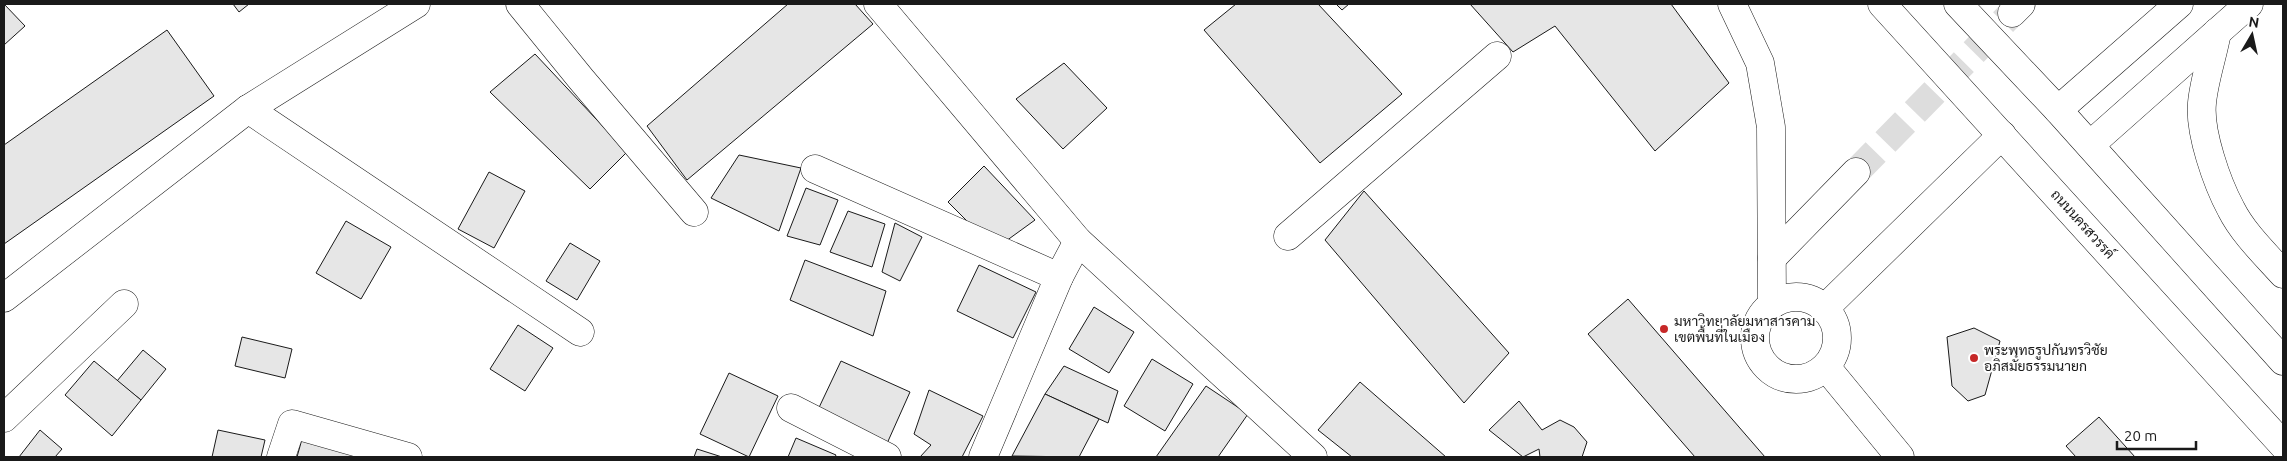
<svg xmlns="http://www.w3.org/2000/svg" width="2287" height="461" font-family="Ubuntu,Sarabun,sans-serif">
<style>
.building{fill:#e6e6e6;stroke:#1a1a1a}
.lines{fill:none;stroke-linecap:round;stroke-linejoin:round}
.minor-tunnel{stroke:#ddd;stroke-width:28;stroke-dasharray:28 14;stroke-linecap:butt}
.minor-casing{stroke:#1a1a1a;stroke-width:29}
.major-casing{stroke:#1a1a1a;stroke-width:29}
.minor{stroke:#fff;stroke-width:28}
.major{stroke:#fff;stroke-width:28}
.poi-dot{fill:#c62828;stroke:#fff;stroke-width:2}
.labels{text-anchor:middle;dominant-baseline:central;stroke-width:4;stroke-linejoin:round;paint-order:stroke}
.street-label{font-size:14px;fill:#1a1a1a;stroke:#fff}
.poi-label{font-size:14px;fill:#1a1a1a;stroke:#fff;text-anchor:start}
</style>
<rect width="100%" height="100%" fill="#fff"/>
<!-- building -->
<g class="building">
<path d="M4,4L25,26L4,45Z"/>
<path d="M233,4H249L239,12Z"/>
<path d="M788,4H855L873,24L687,180L647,126Z"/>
<path d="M1236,4H1318L1402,94L1320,163L1204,30Z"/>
<path d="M1336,4H1349L1342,10Z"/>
<path d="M1470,4H1671L1729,83L1655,151L1555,26L1513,52Z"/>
<path d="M167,30L214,96L4,244V145Z"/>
<path d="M535,54L627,152L590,189L490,92Z"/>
<path d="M1064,63L1107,108L1063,149L1016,99Z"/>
<path d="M739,155L801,168L779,231L711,198Z"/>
<path d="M984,166L1035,220L995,249L948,202Z"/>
<path d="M489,172L525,191L494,248L458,229Z"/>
<path d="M806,188L838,200L820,245L787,236Z"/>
<path d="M1364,191L1509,353L1464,403L1325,240Z"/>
<path d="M848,211L885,224L872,267L830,252Z"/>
<path d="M346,221L391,247L361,299L316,273Z"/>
<path d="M895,223L922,237L900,281L882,272Z"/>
<path d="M570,243L600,261L577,300L546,281Z"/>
<path d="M805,260L886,291L873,336L790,300Z"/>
<path d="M979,265L1036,292L1013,338L957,311Z"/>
<path d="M1628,299L1765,457H1695L1588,334Z"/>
<path d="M1094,307L1134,332L1109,373L1069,349Z"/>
<path d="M518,325L553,348L525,391L490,369Z"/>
<path d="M1974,328L2000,341L1985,395L1968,401L1952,386L1947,337Z"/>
<path d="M242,337L292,349L285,378L235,366Z"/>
<path d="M143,350L166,369L141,400L117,381Z"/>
<path d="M1152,359L1193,384L1165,431L1124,406Z"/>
<path d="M94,361L141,400L112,436L65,395Z"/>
<path d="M841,361L910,392L885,448L815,416Z"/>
<path d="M1064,366L1118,391L1108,423L1045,394Z"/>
<path d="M729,373L778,396L749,457L700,434Z"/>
<path d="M1360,382L1446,457H1352L1318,430Z"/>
<path d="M1206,386L1248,414L1218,457H1156Z"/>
<path d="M929,390L983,416L962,457H920L931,445L914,434Z"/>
<path d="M1045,394L1099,419L1079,457L1012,456Z"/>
<path d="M1519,401L1542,430L1560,420L1574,427L1587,442L1582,457H1540L1539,449L1523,457L1489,430Z"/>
<path d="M2099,417L2135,457H2076L2066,446Z"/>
<path d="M40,430L62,449L55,457H19Z"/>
<path d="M218,430L265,440L261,457H212Z"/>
<path d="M796,438L836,455L835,457H788Z"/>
<path d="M302,439L367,457H297Z"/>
<path d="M697,449L722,457H694Z"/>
</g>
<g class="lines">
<!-- minor-tunnel -->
<path class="minor-tunnel" d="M1856,172L2012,13"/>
<defs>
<g id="minor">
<path d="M520,4L581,79L694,212"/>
<path d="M878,4L1078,241"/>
<path d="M1732,4L1760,63L1771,127L1772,304"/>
<path d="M2012,13L2021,4"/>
<path d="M2217,32C2213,55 2204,80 2202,103C2199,132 2217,183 2231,209C2243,233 2265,254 2283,274"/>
<path d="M248,109L580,332"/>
<path d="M2058,110L2179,4"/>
<path d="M2090,145L2249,4"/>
<path d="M815,169L1059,277"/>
<path d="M1288,236L1497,56"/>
<path d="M1772,258L1856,172"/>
<circle cx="1796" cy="338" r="41"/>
<path d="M4,298L248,109L416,4"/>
<path d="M1824,309L2002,135"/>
<path d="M1826,367L1900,457"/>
<path d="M791,408L887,457"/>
<path d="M4,418L124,304"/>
<path d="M281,457L292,424L408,457"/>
<path d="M983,457L1059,277L1078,241L1313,457"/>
</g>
<g id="major">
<path d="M1882,4L2283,445"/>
<path d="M1958,4L2058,110L2283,361"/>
</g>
</defs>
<!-- minor casing -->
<use href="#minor" class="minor-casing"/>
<!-- major casing -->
<use href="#major" class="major-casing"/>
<!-- minor -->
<use href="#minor" class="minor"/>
<!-- major -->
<use href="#major" class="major"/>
</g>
<!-- markers -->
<g class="poi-dot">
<circle cx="1664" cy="329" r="5"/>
<circle cx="1974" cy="358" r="5"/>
</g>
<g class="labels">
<!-- street labels -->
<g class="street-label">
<text transform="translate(2083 224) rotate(48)">ถนนนครสวรรค์</text>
</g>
<!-- poi labels -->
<g class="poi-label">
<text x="1674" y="321">มหาวิทยาลัยมหาสารคาม<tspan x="1674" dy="16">เขตพื้นที่ในเมือง</tspan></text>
<text x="1984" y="350">พระพุทธรูปกันทรวิชัย<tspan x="1984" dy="16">อภิสมัยธรรมนายก</tspan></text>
</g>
</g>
<!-- border -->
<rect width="2287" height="461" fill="none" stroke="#1a1a1a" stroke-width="10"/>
<!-- north arrow -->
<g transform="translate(2252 35) rotate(9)" stroke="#ffffff" stroke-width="4" paint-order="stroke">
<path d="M0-4L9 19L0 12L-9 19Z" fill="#1a1a1a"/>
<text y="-8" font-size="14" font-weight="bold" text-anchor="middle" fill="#1a1a1a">N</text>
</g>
<!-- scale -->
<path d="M2117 441v8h79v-8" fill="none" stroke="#1a1a1a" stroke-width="2.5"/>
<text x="2124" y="441" font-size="15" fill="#1a1a1a" stroke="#ffffff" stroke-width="4" paint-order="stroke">20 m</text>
</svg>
